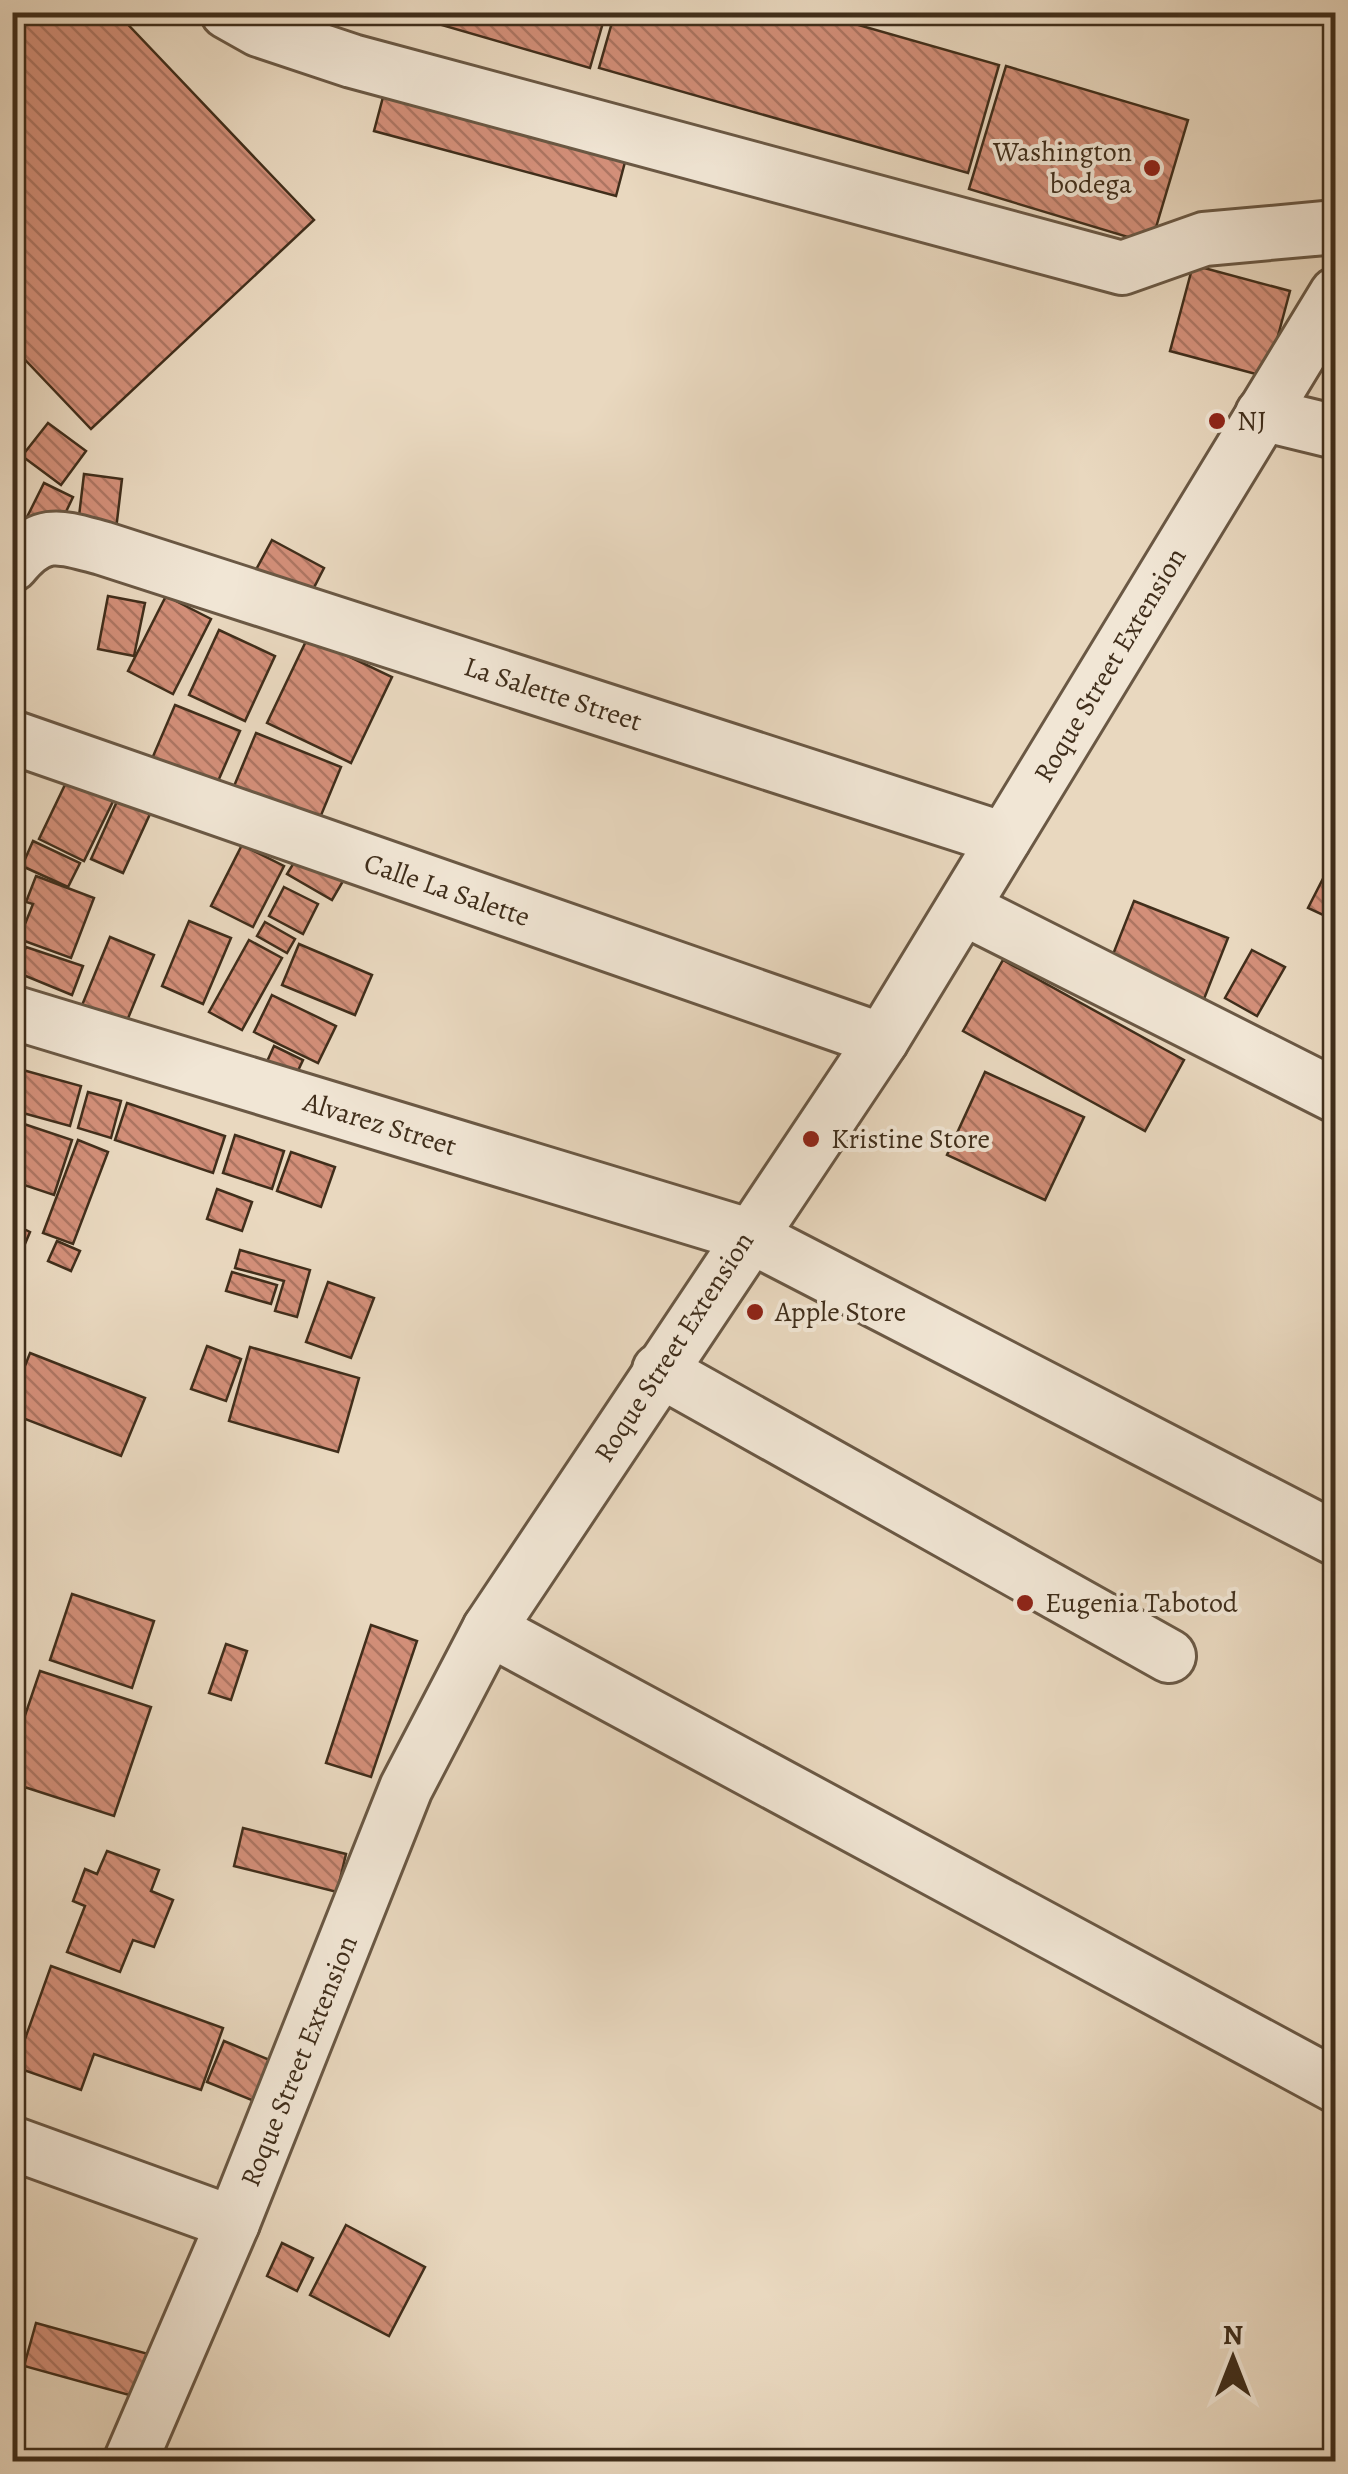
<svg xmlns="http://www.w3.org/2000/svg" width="1348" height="2474" font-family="Alegreya,serif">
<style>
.building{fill:url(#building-back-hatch);stroke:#402e1b;stroke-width:2.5}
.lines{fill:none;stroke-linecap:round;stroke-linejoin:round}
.minor-casing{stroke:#6a5844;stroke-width:58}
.minor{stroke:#f1e6d5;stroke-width:52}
.poi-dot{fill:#8f2418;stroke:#f1e6d5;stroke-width:4}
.labels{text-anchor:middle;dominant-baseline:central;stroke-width:8;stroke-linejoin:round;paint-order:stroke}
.poi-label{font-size:28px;fill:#402e1b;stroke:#f1e6d5;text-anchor:start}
.street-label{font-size:28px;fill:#402e1b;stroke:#f1e6d5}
</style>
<defs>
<pattern id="building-back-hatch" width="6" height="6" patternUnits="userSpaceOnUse" patternTransform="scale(2.5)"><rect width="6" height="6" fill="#d38f79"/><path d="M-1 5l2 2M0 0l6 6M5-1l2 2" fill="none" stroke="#ad7562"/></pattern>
</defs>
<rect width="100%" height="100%" fill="#e9d8bf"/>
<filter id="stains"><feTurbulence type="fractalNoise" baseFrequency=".002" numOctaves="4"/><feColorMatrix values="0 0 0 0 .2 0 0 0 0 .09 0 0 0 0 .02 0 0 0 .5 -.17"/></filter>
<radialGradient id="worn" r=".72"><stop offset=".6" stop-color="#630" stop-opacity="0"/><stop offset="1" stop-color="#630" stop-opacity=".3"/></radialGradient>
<!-- building -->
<g class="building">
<path d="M12,12H116L314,220L91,429L12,346Z"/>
<path d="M397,12H606L590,68Z"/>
<path d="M615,12H813L999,65L968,173L599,68Z"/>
<path d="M1006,66L1188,120L1151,244L969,189Z"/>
<path d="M387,82L629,147L616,196L374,131Z"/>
<path d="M1193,265L1290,291L1267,377L1170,351Z"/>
<path d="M48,423L86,451L61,485L22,456Z"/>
<path d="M84,474L122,479L115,538L77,533Z"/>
<path d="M44,483L73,497L54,537L24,523Z"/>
<path d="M272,540L324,568L305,605L252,577Z"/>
<path d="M108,596L145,603L134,656L98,649Z"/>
<path d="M166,596L211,619L173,694L128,671Z"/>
<path d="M219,630L275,656L245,721L189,695Z"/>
<path d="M308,637L392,677L351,763L267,723Z"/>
<path d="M175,705L240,731L215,788L151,761Z"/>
<path d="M256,733L341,767L317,825L232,791Z"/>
<path d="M74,766L120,787L84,861L39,839Z"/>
<path d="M123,788L155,803L123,873L91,859Z"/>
<path d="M33,841L80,863L68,887L22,866Z"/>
<path d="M242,845L284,866L253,927L211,906Z"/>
<path d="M301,851L346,876L332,900L287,874Z"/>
<path d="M1333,859L1336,860V921L1308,908Z"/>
<path d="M36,876L94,898L71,958L19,939L33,904L26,902Z"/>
<path d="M284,887L318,904L303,934L269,916Z"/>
<path d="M1134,901L1228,938L1204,999L1110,962Z"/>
<path d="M189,921L231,938L203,1004L162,986Z"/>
<path d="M265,922L295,939L287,953L257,936Z"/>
<path d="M110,937L154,955L122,1033L78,1015Z"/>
<path d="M249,940L282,958L242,1030L209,1012Z"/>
<path d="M299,944L372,975L355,1015L282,985Z"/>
<path d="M26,947L83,966L72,995L16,972Z"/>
<path d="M1252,950L1285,967L1257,1016L1225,998Z"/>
<path d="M1003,960L1184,1060L1145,1131L963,1031Z"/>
<path d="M272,995L336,1026L318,1063L254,1032Z"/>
<path d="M274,1046L303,1060L294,1079L265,1066Z"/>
<path d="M12,1067L81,1086L70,1126L12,1110Z"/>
<path d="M985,1072L1084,1117L1045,1200L947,1155Z"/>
<path d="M88,1092L121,1101L111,1138L78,1128Z"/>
<path d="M127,1103L225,1136L213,1173L115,1140Z"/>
<path d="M15,1121L72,1140L54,1195L12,1181L19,1148L12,1146Z"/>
<path d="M235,1135L284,1151L272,1189L223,1173Z"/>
<path d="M78,1140L108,1152L73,1244L43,1233Z"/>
<path d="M291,1152L335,1167L321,1207L277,1191Z"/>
<path d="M217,1189L252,1202L242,1231L207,1219Z"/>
<path d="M12,1223L30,1232L19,1258L12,1255Z"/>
<path d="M57,1241L80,1251L71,1271L48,1261Z"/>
<path d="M240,1250L310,1270L297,1317L275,1311L284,1281L235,1268Z"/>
<path d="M232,1272L277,1285L271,1304L226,1291Z"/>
<path d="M328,1282L374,1298L351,1358L306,1342Z"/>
<path d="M207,1346L241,1359L226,1401L191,1389Z"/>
<path d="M250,1347L359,1378L338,1452L229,1421Z"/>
<path d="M30,1353L145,1398L121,1456L12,1414V1399Z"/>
<path d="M72,1594L154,1621L132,1688L50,1660Z"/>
<path d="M371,1625L417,1641L371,1777L326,1763Z"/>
<path d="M226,1644L247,1651L231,1700L209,1693Z"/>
<path d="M40,1671L151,1707L114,1816L12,1783V1728L20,1730Z"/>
<path d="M243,1828L346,1854L337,1892L234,1866Z"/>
<path d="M107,1851L159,1870L151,1891L173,1900L154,1947L133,1940L120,1972L67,1952L85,1906L73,1901L85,1869L97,1874Z"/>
<path d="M51,1966L223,2028L201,2090L94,2054L81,2090L15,2067Z"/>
<path d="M224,2041L272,2061L254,2101L207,2082Z"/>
<path d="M346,2225L425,2267L389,2336L310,2295Z"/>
<path d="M282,2243L313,2258L297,2291L267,2276Z"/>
<path d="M36,2323L152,2355L140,2398L24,2366Z"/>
</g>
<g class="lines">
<defs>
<g id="minor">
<path d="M227,12L259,30L352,61L1122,268L1204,239L1336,227"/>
<path d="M1262,414L1336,432"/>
<path d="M12,565C42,528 61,537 102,548L1004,839"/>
<path d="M12,737L882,1040"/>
<path d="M963,908L1336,1096"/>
<path d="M12,1012L748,1235L1336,1539"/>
<path d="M659,1370L1169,1656"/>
<path d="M489,1629L1336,2086"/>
<path d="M12,2143L233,2223"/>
<path d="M130,2462L233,2223L406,1788L489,1629L882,1040L1336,294"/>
</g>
</defs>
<!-- minor casing -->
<use href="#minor" class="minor-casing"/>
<!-- minor -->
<use href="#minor" class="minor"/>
</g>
<!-- markers -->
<g class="poi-dot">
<circle cx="1152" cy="168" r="10"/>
<circle cx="1217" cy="421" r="10"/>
<circle cx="811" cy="1139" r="10"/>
<circle cx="755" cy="1312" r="10"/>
<circle cx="1025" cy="1603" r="10"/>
</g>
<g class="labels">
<!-- poi labels -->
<g class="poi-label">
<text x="1132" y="152" text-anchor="end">Washington<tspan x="1132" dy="32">bodega</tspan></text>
<text x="1237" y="421">NJ</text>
<text x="831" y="1139">Kristine Store</text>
<text x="775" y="1312">Apple Store</text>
<text x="1045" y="1603">Eugenia Tabotod</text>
</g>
<!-- street labels -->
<g class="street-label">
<text transform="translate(1110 665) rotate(-59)">Roque Street Extension</text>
<text transform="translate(553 694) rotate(18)">La Salette Street</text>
<text transform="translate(447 890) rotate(19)">Calle La Salette</text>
<text transform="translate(380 1124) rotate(17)">Alvarez Street</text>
<text transform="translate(674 1347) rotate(-57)">Roque Street Extension</text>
<text transform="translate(299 2061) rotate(-68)">Roque Street Extension</text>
</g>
</g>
<!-- margin -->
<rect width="1348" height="2474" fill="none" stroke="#e9d8bf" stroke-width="50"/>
<rect x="15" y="15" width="1318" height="2444" fill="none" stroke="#402e1b" stroke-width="5"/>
<rect x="25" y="25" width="1298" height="2424" fill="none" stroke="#402e1b" stroke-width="2.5"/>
<!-- north arrow -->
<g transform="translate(1233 2359)" stroke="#f1e6d5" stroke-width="8" paint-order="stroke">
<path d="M0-8L18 38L0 25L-18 38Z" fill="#402e1b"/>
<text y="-15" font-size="28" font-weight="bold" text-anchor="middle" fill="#402e1b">N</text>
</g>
<rect width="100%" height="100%" filter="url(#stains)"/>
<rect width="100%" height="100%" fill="url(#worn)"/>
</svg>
